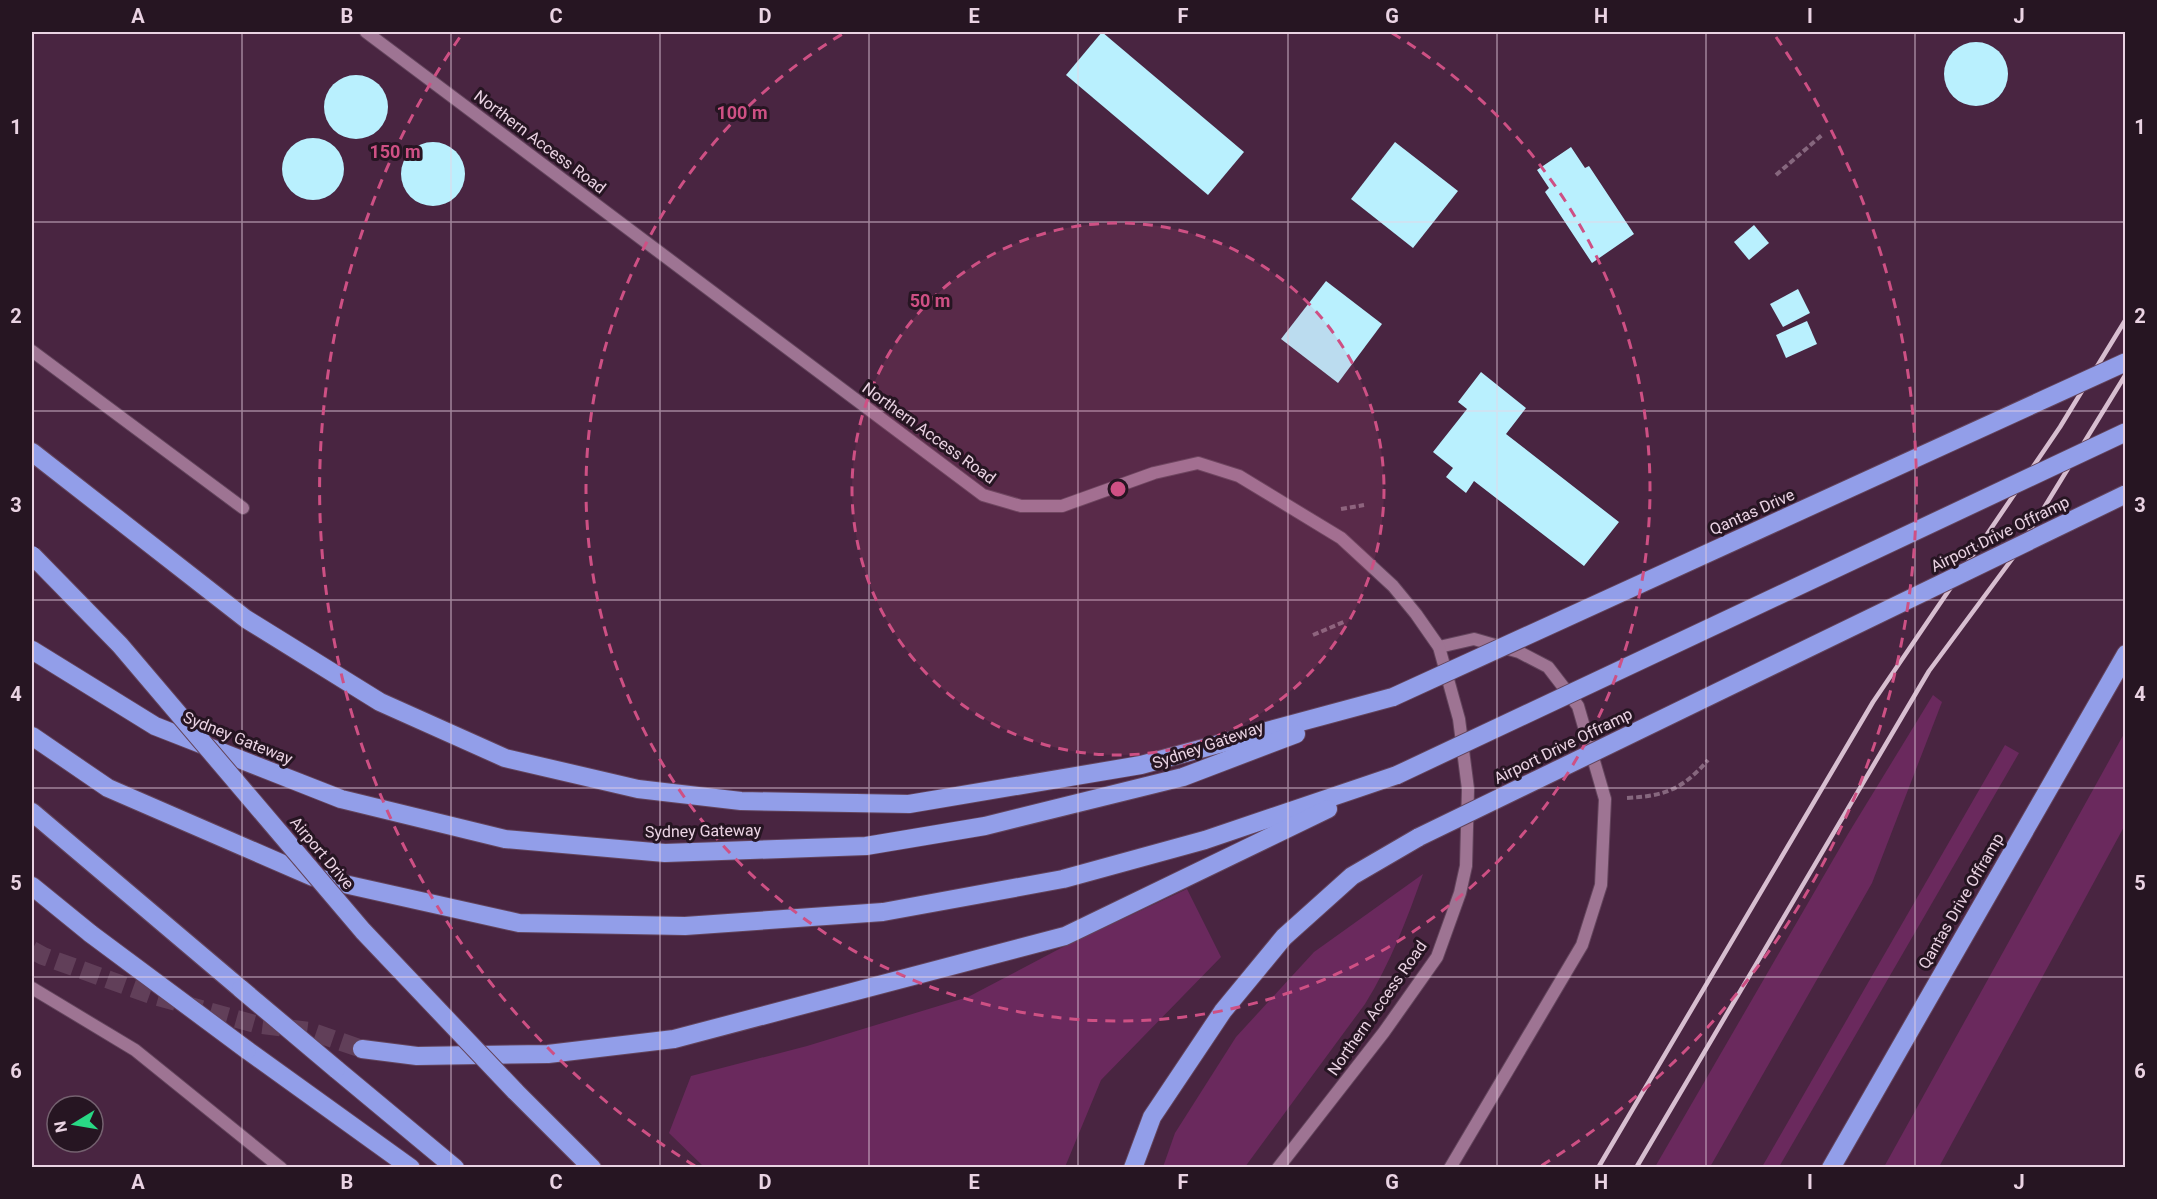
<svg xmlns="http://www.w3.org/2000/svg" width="2157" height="1199" font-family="Roboto,sans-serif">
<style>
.green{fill:#6a295d}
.building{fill:#b9f0fe}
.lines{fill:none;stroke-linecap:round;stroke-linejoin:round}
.highway-tunnel{stroke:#613f59;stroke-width:18;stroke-dasharray:18 9;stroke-linecap:butt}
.lane-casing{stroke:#63445c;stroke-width:14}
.street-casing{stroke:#63445c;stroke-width:14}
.highway-casing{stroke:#63445c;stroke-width:20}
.path{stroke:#86677e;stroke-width:4;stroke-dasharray:6 3;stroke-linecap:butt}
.lane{stroke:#9e7493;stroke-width:12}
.street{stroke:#9e7493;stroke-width:12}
.highway{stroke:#929ee9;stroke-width:18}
.rail{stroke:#d7bed0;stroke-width:4.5}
.highway-bridge-casing{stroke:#63445c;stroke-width:20;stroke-linecap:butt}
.highway-bridge{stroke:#929ee9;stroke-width:18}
.grid{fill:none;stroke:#ead3e3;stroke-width:1.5;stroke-opacity:0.55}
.ring{fill:none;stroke:#ce5084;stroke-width:3;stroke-dasharray:10 8}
.labels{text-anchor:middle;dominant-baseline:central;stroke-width:6;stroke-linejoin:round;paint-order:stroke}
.street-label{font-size:16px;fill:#ead3e3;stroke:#261522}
.centre{fill:#ce5084;stroke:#261522;stroke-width:3}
.ring-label{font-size:18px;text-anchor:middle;font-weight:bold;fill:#ce5084;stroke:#261522;stroke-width:6;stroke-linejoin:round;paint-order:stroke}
.neatline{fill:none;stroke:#ead3e3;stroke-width:2}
.grid-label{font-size:20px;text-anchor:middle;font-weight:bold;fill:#ead3e3}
</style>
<rect width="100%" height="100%" fill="#492541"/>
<!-- green -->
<g class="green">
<path d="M1933,695L1942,702L1872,883L1710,1167H1655L1848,834Z"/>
<path d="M2125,732V825L1939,1167H1884Z"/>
<path d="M2005,745L2019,753L1779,1167H1762Z"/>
<path d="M1423,874C1407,919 1391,962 1365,1004L1245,1167H1163L1175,1133L1236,1037L1314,952Z"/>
<path d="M1187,889L1221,957L1101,1080L1065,1167H704L669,1133L691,1076L807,1046L968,997L1061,948Z"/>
</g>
<!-- building -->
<g class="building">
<path d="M1102,32L1244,152L1208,195L1066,75Z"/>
<circle cx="1976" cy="74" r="32"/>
<circle cx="356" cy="107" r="32"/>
<circle cx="313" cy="169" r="31"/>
<path d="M1395,142L1458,191L1413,248L1351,199Z"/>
<circle cx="433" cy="174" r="32"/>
<path d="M1571,147L1585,168L1589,166L1634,234L1592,263L1545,192L1549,188L1537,170Z"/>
<path d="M1754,225L1769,243L1749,260L1734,242Z"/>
<path d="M1326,281L1382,324L1338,383L1281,339Z"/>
<path d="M1798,289L1810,313L1783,327L1770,304Z"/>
<path d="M1807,321L1817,344L1786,358L1776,335Z"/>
<path d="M1481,372L1526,408L1506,434L1619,522L1584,566L1474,481L1466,493L1446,477L1453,468L1433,452L1467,409L1458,402Z"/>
</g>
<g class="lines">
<!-- highway-tunnel -->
<path class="highway-tunnel" d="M32,950L43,956L151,995L255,1024L310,1031L362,1049"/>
<defs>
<g id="lane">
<path d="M32,351L243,508"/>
<path d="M1439,647L1474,639L1519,652L1548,667L1578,706L1605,799L1601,885L1582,945L1450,1168"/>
<path d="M32,988L135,1050L281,1168"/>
</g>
<path id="street" d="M366,32L983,495L1021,506H1062L1154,473L1198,463L1239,476L1341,538L1393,586L1416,614L1439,647L1459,719L1468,789L1466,866L1460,893L1437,957L1384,1032L1278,1168"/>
<g id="highway">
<path d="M32,452L246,619L380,702L505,758L638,789L741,801L909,804L1141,765L1393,697"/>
<path d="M32,650L155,726L341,799L505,839L665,853L866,846L985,826L1183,777L1296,734"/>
<path d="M32,736L108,788L313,877L519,923L685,926L883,912L1063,879L1205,840L1397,775"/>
<path d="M32,812L241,989"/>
<path d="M32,886L91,934"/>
<path d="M362,1049L417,1056L548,1054L674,1039L1065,936L1328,809"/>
<path d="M247,1050L411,1168"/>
<path d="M336,1069L455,1168"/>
<path d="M515,1091L592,1168"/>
<path d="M1133,1168L1152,1117L1223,1011L1284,937L1352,876L1419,837"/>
<path d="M1831,1168L2126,654"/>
</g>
</defs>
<!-- lane casing -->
<use href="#lane" class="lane-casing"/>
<!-- street casing -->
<use href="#street" class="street-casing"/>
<!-- highway casing -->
<use href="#highway" class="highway-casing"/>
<!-- path -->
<g class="path">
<path d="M1776,175L1822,135"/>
<path d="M1341,509L1364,505"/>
<path d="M1313,635L1346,621"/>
<path d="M1627,798C1665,796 1683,789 1708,760"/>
</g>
<!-- lane -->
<use href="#lane" class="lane"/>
<!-- street -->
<use href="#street" class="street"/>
<!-- highway -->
<use href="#highway" class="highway"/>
<!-- rail -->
<g class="rail">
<path d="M1598,1168L1873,702L2060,427L2126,319"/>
<path d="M1636,1168L1929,671L2015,555L2126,374"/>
</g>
<defs>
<g id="highway-bridge">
<path d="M32,555L120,645L363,931L515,1091"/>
<path d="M1393,697L2126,362"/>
<path d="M1397,775L2126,432"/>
<path d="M1419,837L2126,494"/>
<path d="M91,934L247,1050"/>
<path d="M241,989L336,1069"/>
</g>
</defs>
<!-- highway-bridge casing -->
<use href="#highway-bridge" class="highway-bridge-casing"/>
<!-- highway-bridge -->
<use href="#highway-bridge" class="highway-bridge"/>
</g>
<!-- grid -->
<path class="grid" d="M242,32V1168M451,32V1168M660,32V1168M869,32V1168M1078,32V1168M1288,32V1168M1497,32V1168M1706,32V1168M1915,32V1168M32,222H2126M32,411H2126M32,600H2126M32,788H2126M32,977H2126"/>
<!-- distance rings -->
<circle cx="1118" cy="489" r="266" fill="#ce5084" fill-opacity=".12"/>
<g class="ring">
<circle cx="1118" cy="489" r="266"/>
<path d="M1392 33A532 532 0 1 1 844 33"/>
<path d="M695 1166A798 798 0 0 1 460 37M1776 37A798 798 0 0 1 1541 1166"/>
</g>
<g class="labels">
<!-- street labels -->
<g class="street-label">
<text transform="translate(540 142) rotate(37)">Northern Access Road</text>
<text transform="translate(929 433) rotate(36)">Northern Access Road</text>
<text transform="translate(1752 512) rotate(-24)">Qantas Drive</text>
<text transform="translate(2000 534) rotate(-26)">Airport Drive Offramp</text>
<text transform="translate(238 738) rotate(22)">Sydney Gateway</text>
<text transform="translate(1208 745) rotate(-19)">Sydney Gateway</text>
<text transform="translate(1563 746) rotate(-26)">Airport Drive Offramp</text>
<text transform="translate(703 831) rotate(-1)">Sydney Gateway</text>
<text transform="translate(322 853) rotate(50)">Airport Drive</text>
<text transform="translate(1961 901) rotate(-60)">Qantas Drive Offramp</text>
<text transform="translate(1377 1008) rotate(-55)">Northern Access Road</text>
</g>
</g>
<circle cx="1118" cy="489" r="9" class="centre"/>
<g class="ring-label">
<text x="742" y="119">100 m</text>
<text x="395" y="158">150 m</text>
<text x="930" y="307">50 m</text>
</g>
<!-- border -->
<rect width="2157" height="1199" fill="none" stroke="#261522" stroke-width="66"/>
<!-- north arrow -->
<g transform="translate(75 1124) rotate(259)"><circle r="28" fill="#261522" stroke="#74616f" stroke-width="1.5"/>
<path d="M0-4.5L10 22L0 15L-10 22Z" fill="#29d885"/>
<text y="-9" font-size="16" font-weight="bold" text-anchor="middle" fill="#ead3e3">N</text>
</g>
<rect x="33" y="33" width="2091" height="1133" class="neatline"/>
<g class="grid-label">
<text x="138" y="23">A</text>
<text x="347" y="23">B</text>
<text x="556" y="23">C</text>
<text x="765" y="23">D</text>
<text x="974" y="23">E</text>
<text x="1183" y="23">F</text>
<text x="1392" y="23">G</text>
<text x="1601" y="23">H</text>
<text x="1810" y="23">I</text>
<text x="2019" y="23">J</text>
<text x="16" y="134">1</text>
<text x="2140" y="134">1</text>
<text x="16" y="323">2</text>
<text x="2140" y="323">2</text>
<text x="16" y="512">3</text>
<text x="2140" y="512">3</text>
<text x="16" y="701">4</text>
<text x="2140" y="701">4</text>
<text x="16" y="890">5</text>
<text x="2140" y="890">5</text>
<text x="16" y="1078">6</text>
<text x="2140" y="1078">6</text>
<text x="138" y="1189">A</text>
<text x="347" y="1189">B</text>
<text x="556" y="1189">C</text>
<text x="765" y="1189">D</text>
<text x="974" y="1189">E</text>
<text x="1183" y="1189">F</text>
<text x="1392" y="1189">G</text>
<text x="1601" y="1189">H</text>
<text x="1810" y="1189">I</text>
<text x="2019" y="1189">J</text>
</g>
</svg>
